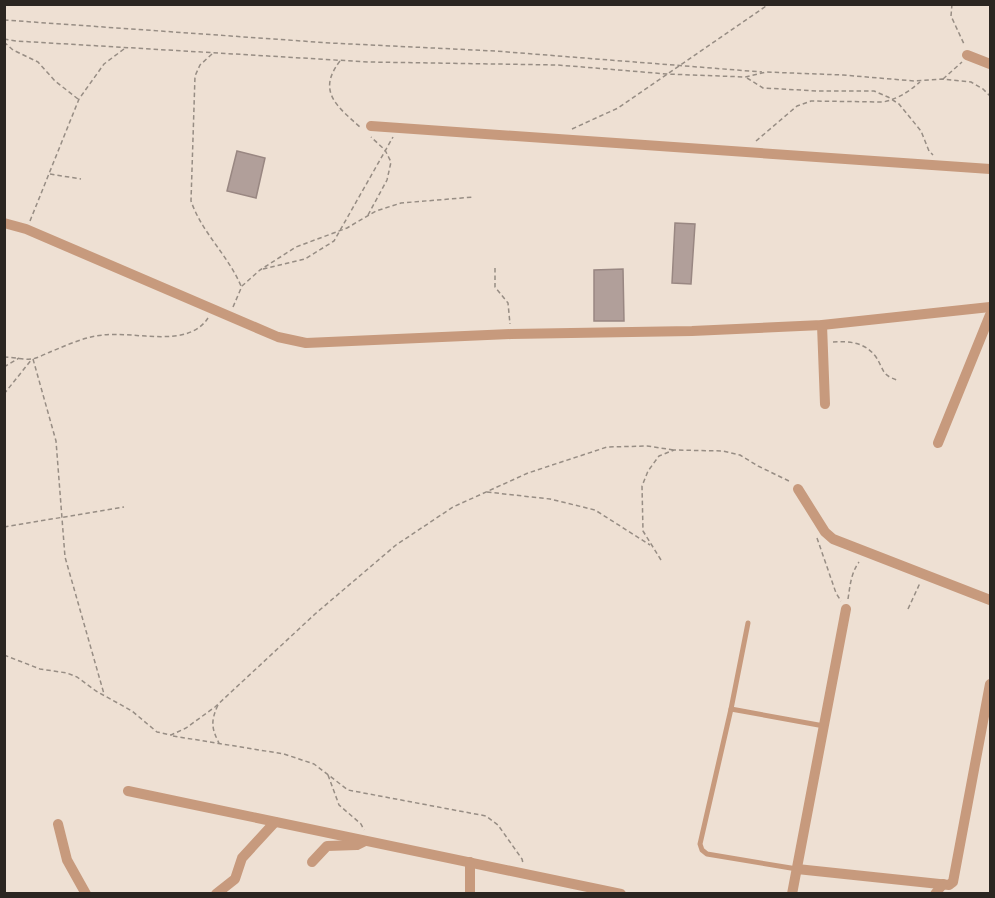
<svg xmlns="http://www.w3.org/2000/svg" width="995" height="898" font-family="'Fira Sans',sans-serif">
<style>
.building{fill:#b19f9a;stroke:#998782;stroke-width:1.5}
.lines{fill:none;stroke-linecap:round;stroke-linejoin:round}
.path{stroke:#978d84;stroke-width:1.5;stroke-dasharray:4.5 3;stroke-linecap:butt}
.lane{stroke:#c79a7d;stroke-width:5}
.street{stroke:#c79a7d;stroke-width:10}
</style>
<rect width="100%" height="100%" fill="#eee0d3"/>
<!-- building -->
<g class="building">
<path d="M237,151L265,158L256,198L227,191Z"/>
<path d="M675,223L695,224L691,284L672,283Z"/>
<path d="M623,269L624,321H594V270Z"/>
</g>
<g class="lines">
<!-- path -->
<g class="path">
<path d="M952,4L951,16L964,44"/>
<path d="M4,20L330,43L495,51L762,72"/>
<path d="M4,39L16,41L369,62L558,65L667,74L745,77L766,72L843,75L914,81L942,79L971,82L983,89L990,96"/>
<path d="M4,42L13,50L38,62L55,81L78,99"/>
<path d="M212,54L200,65L195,76L191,201C202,233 228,255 241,286"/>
<path d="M340,61C316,92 338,107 361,128"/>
<path d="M747,78L763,88L817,91H874L888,97L899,104L921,131L929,151L933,155"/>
<path d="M943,79L962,62"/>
<path d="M572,129L618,108L769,4"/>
<path d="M756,141L797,106L811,101L883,102C898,99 908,92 920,82"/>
<path d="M50,174L81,179"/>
<path d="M368,215L387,180L391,162L385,150L371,137"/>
<path d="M30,221L79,99L104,64L124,49"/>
<path d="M495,268V287L508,303L510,324"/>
<path d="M263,269L305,259L334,241L393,137"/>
<path d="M233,307L242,286L260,270L296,247L347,228L376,211L401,203L473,197"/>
<path d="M833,342C849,341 865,342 876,357C884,369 881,375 897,380"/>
<path d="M4,357C13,357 24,360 32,359C38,358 45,354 50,352C67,345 84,337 103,335C135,331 188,349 208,318"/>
<path d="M33,359L56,441L65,557L104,694"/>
<path d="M4,367L19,358"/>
<path d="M4,394L32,359"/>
<path d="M487,492L550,499L595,510L650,545"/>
<path d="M4,527L124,507"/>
<path d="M817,538L836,593L841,601"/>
<path d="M661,560L643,531L642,486L648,471L659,456L674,450L723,451L740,455L758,466L791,482"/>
<path d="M848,599C850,586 851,573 859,562"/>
<path d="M908,609L920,583"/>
<path d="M4,655L40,669L67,673L77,677L96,691L132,711L157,732L171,735L186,728L215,707L315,614L396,545L453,507L528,473L607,447L647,446L674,450"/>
<path d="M218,705C211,720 211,728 219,743"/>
<path d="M173,736L284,754L314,764L348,790L486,816L498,825L522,859L523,863"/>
<path d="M328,775L339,805L361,824L364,830"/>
</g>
<!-- lane -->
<g class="lane">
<path d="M748,623L731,709L700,844L702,850L707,854L797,869"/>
<path d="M731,709L824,726"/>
</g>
<!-- street -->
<g class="street">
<path d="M967,55L990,64"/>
<path d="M371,126L990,169"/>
<path d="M4,223L26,229L278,337L306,343L511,334L692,331L822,325L990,307"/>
<path d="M822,325L825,404"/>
<path d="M938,443L990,315"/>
<path d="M798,489L825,532L833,539L990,600"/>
<path d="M128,791L621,894"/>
<path d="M58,824L67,860L86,894"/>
<path d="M312,862L327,846L357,845L365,841"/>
<path d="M470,862V894"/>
<path d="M797,869L949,885L953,882L990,684"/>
<path d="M216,894L235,879L242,858L275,822"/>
<path d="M792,894L846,609"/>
<path d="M935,894L943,884"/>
</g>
</g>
<!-- border -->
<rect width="995" height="898" fill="none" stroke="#2b2621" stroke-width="12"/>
</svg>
